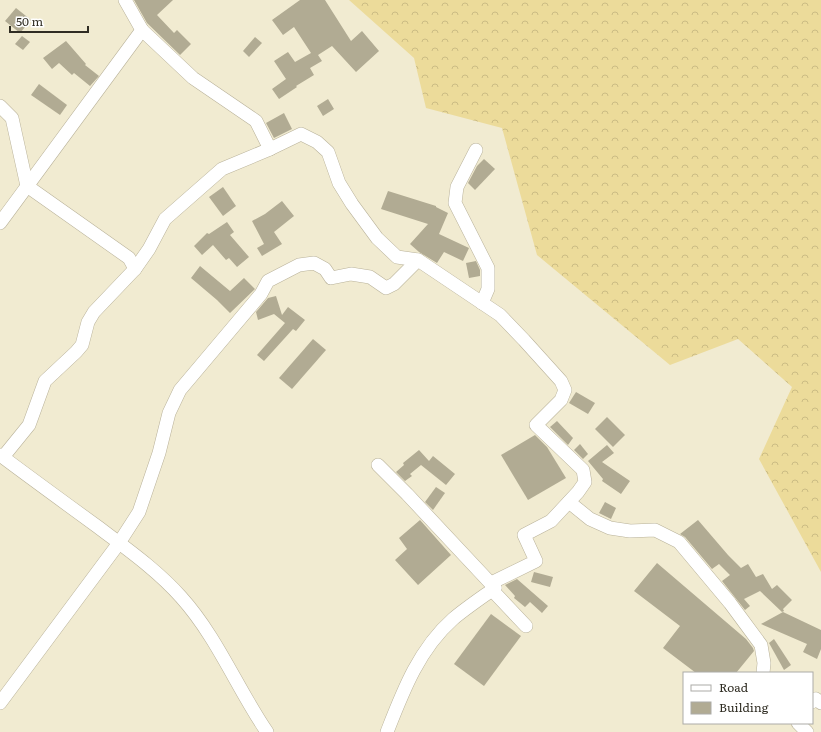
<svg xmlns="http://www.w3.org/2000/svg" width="821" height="732" font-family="Literata,serif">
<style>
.forest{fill:url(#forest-crowns)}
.building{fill:#b1ab93}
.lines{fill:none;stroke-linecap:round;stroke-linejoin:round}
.minor-casing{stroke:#b9b29a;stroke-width:14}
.minor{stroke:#fff;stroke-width:13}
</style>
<defs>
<pattern id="forest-crowns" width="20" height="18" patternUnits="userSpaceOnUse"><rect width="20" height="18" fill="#ecdb9a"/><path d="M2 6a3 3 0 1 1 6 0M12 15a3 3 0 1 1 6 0" fill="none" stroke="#cbbc84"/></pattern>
</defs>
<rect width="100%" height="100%" fill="#f1ebd1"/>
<!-- forest -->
<path class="forest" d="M349,0H821V572L759,459L792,387L738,339L670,365L537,255L502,128L426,108L414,58Z"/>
<!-- building -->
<g class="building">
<path d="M134,0H173L157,15L174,33L177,30L191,44L180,55L147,23Z"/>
<path d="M300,0H325L351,41L362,31L379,51L356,72L332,46L318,55L322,61L310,68L314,75L296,86L297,87L279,99L272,89L286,79L274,61L288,52L295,62L311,53L294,27L283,35L272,20Z"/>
<path d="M16,8L31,20L20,33L5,21Z"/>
<path d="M22,36L30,42L23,50L15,44Z"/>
<path d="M255,37L262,43L249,57L243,51Z"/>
<path d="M66,41L86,64L85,65L99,76L90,86L74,73L72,75L59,63L52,69L43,58Z"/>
<path d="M39,84L67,105L60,115L31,95Z"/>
<path d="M328,99L334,109L323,116L317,106Z"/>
<path d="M284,113L292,129L274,138L266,123Z"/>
<path d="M484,159L495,169L475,190L468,183L477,166Z"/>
<path d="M223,187L236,206L223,216L209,197Z"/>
<path d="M388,191L436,206V207L448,213L439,234L469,248L463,261L444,252L437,263L419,252L410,244L428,224L381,209Z"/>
<path d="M282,201L294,216L274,232L282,244L262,256L257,248L264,244L252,221L265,214Z"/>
<path d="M227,222L234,232L230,235L249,257L237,267L229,258L226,260L213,245L202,255L194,246L207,233L209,234Z"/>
<path d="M476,261L480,270V276L469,278L466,263Z"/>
<path d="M200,266L230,291L244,278L255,289L230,313L217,300L191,278Z"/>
<path d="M276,296L282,315L288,307L305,320L296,331L293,329L264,361L257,355L285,323L274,314L258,320L256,312L268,298Z"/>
<path d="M313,339L326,350L292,389L279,378Z"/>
<path d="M576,392L595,403L588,414L569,403Z"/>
<path d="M607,417L625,435L613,447L595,429Z"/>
<path d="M557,421L573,438L568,445L550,427Z"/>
<path d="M535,435L547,447L566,478L528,500L501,455Z"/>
<path d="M580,444L588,454L583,459L574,450Z"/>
<path d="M607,445L614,453L602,462L630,481L621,494L602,481L603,479L588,461Z"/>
<path d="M419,450L429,461L433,456L455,474L446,485L421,465L410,474L412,476L405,481L396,472L404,465L403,463Z"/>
<path d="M436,487L445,493L433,510L425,502Z"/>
<path d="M605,502L616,508L611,519L599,513Z"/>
<path d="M420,520L451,555L418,585L395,560L407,549L399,538Z"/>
<path d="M698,520L728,555L741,568L748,564L756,577L763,574L772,589L777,585L792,600L783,609L784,611L782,612L760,591L744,599L750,606L745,610L722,581L730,575L719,564L712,569L685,537L680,534Z"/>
<path d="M657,563L746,639L753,648L754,651L736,673H696L663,648L680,626L634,591Z"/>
<path d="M534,572L553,577L550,587L531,582Z"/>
<path d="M517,579L548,606L542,613L530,602L525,607L514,598L515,596L505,585Z"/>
<path d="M783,612L821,630V649L817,659L803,652L807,644L761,624Z"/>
<path d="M491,614L521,636L484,686L454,664Z"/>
<path d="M774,639L791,665L784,670L769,643Z"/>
</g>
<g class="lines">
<defs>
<g id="minor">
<path d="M125,0L142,30L193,78L256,121L270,149"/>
<path d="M0,106L12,118L27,186L129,258L135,269"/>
<path d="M476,150L457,187L455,203L488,268V289L482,303"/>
<path d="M0,223L142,30"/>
<path d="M0,455C32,479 65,503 98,527C127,549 157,570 181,597C217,637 237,688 267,732"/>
<path d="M3,457L29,425L45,381L76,352L82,345L88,322L94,312L135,269L149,249L165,219L222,169L270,149L301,134L317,142L328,152L339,183L352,204L377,238L397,257L418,260L500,315L524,340L561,381L565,390L561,400L536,425L583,470L585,482L578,492L551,521L524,535L536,561L493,582L495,588C481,598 466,608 453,619C419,649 403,691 387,732"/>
<path d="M378,465L407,494L495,588"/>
<path d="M569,502L590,519L610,528L630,531L655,530L679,542L730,603L761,645L764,663L763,673"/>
<path d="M492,590L526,626"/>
<path d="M812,702L816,699L821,703"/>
<path d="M0,703L119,543L139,512L159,453L169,413L180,390L261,294L268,281L299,265L314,263L325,269L331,278L351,274L370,277L386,288L394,284L418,260"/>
<path d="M798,723L807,732"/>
</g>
</defs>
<!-- minor casing -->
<use href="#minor" class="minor-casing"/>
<!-- minor -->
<use href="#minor" class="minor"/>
</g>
<!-- legend -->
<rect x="683" y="672" width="130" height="52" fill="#ffffff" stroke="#acaba7"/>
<rect x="691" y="685" width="20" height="6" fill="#ffffff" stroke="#acaba7"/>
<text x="719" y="692" font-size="12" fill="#302d23">Road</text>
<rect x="691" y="702" width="20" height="12" fill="#b1ab93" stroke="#acaba7"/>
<text x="719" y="712" font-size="12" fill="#302d23">Building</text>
<!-- scale -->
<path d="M10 26v6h78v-6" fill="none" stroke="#302d23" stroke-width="2"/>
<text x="16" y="26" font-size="12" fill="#302d23" stroke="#ffffff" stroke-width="3" paint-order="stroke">50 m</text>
</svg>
